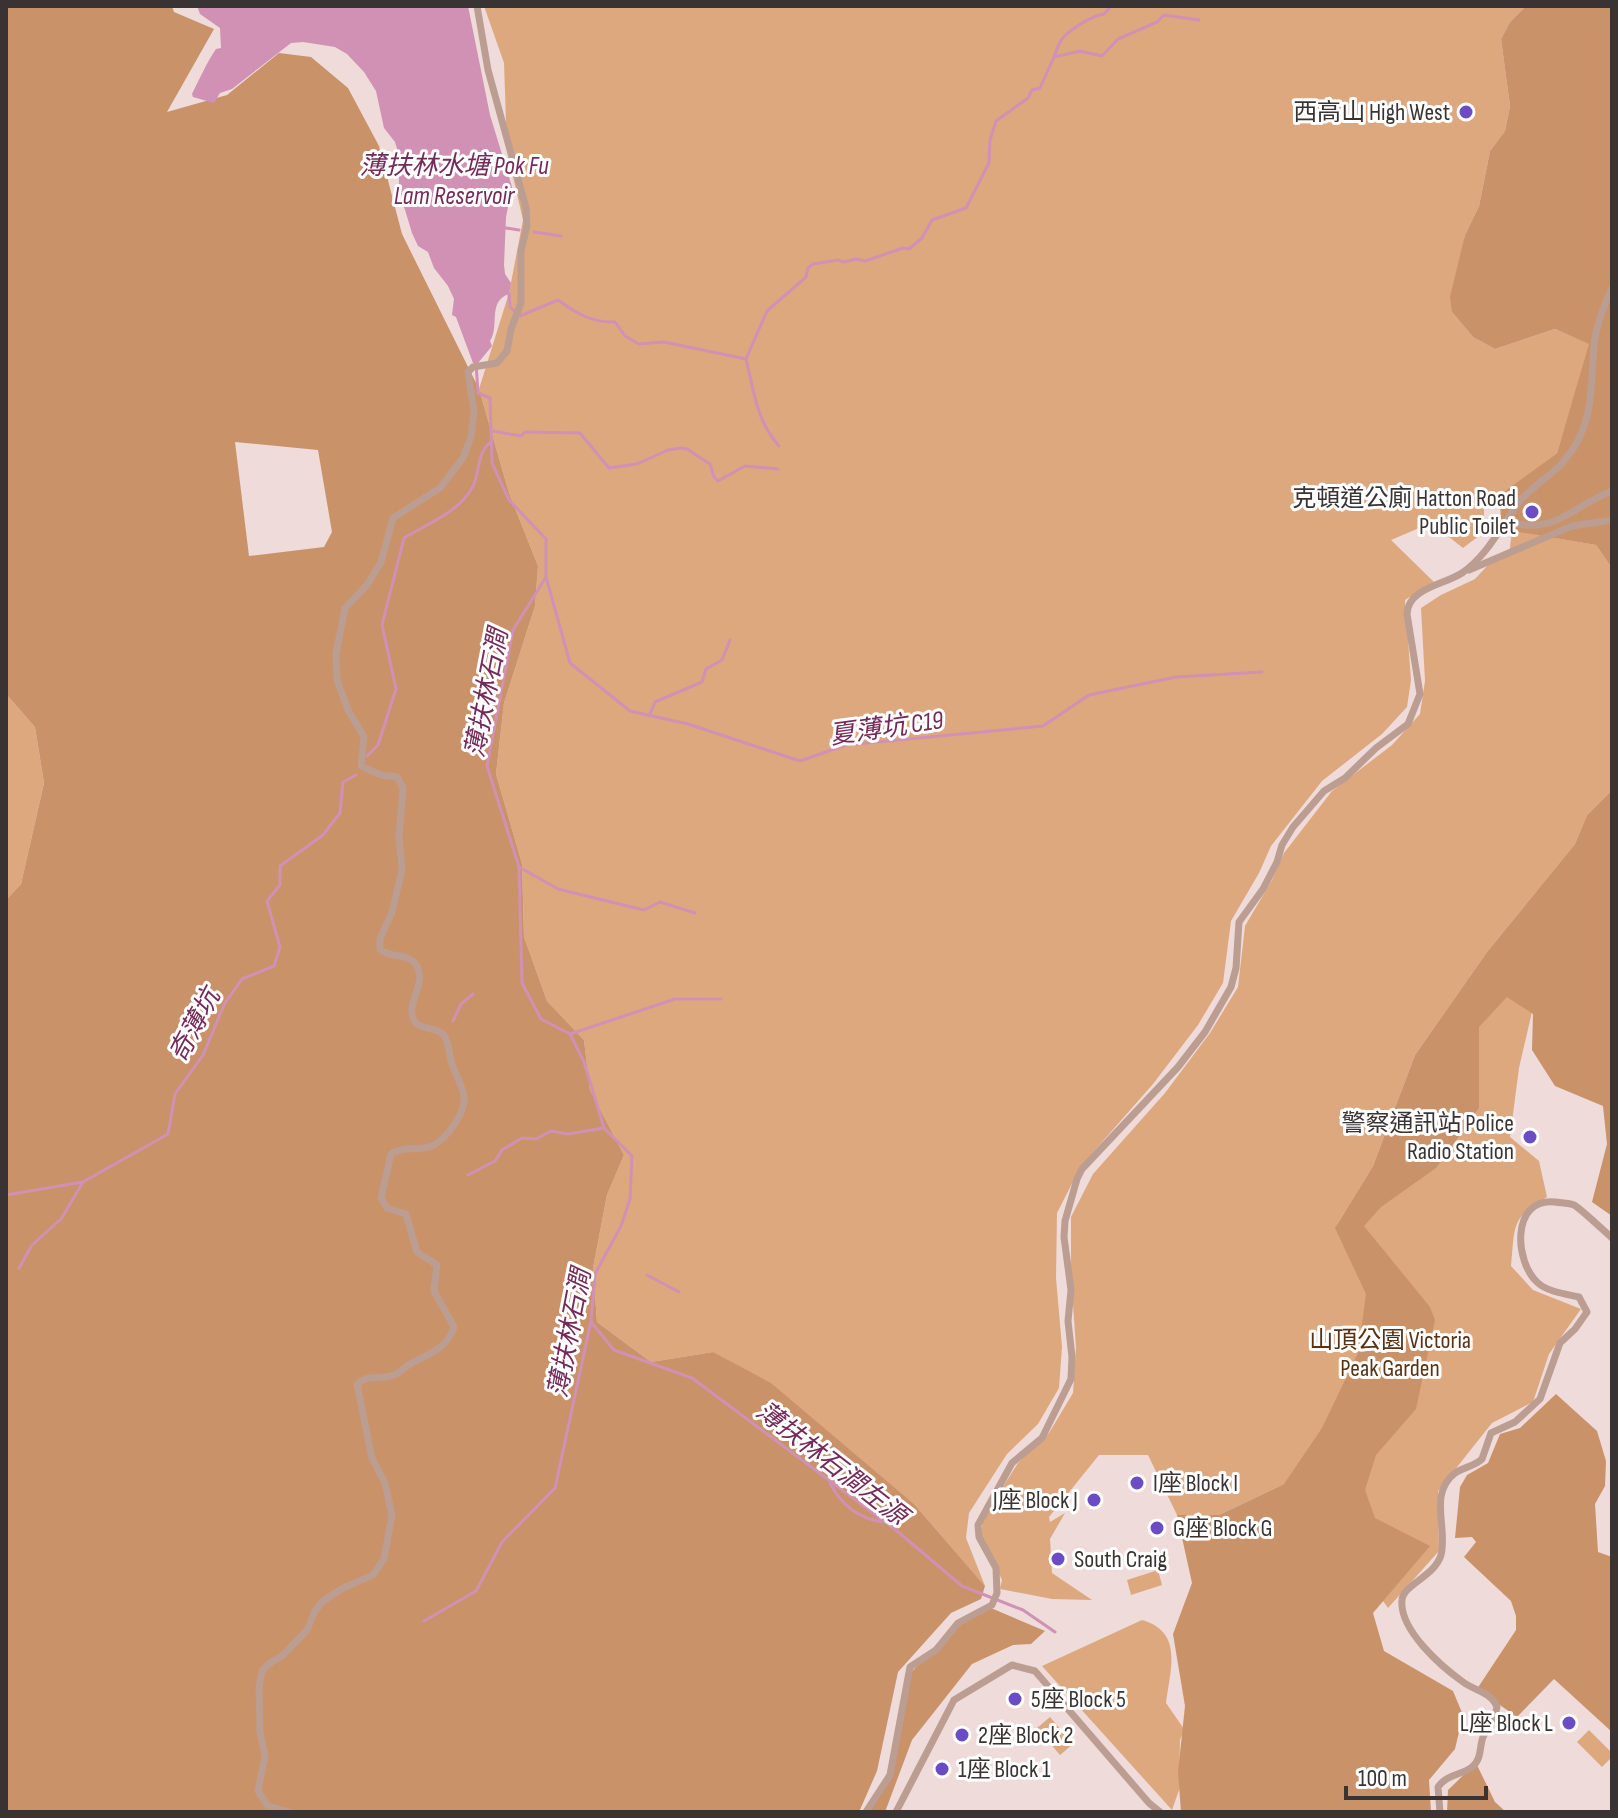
<svg xmlns="http://www.w3.org/2000/svg" width="1618" height="1818" font-family="'Sofia Sans Condensed','Noto Sans TC',sans-serif">
<style>
.green{fill:#dea87f}
.forest{fill:#ca9268;fill-rule:evenodd}
.water{fill:#d091b4}
.lines{fill:none;stroke-linecap:round;stroke-linejoin:round}
.stream{stroke:#d091b4;stroke-width:3}
.street{stroke:#bc9d92;stroke-width:7}
.poi-dot{fill:#6c4cc5;stroke:#fff;stroke-width:3}
.labels{text-anchor:middle;stroke-width:6;stroke-linejoin:round;paint-order:stroke}
.poi-label{font-size:24px;fill:#3a3333;stroke:#fff;text-anchor:start}
.park-label{font-size:24px;fill:#583212;stroke:#fff}
.water-label{font-size:26px;font-style:italic;fill:#752b59;stroke:#fff}
</style>
<rect width="100%" height="100%" fill="#eedbda"/>
<g class="green">
<path d="M484,6h1042l-16,16 -9,17 9,67 -5,25 -15,20 -11,55 -14,29 -13,77 21,25 22,12 60,-20 35,15 -33,109 -73,55v24l-21,16 -32,-25 -40,17 43,42 -29,18 6,80 -4,27 -25,27 -60,47 -51,65 -12,27 -28,48 -8,62 -25,42 -45,59 -72,82 -24,47 -1,65 6,69 -3,41 -21,36 -31,30 -38,59 -3,25 19,48 -70,-81 -202,-153 -62,10 -54,-40 -4,-54 14,-73 17,-40 -34,-65 -6,-50 -37,-39 -23,-64 -2,-73 -26,-90 8,-71 31,-97 3,-40 -29,-73 -30,-104 30,-96 14,-73 -16,-69 -3,-88z"/>
<path d="M1512,530l84,15 16,23v222l-25,25 -12,29 -88,108 -72,103 -42,111 -38,62 167,-242 33,13 -16,69 -9,69 29,24 8,36c-37,20 -32,31 -36,69l22,24 48,19 -32,45 -16,48 -41,21 -54,68 1,60 -51,57 -61,-86 -43,-38 -65,31h-42l-29,-60h-49l-50,62 1,5 15,-9 -15,26 2,34 40,27 -40,-1 -52,-10 2,-9 -21,-45 2,-17 35,-55 31,-30 24,-40 3,-46 -5,-70v-60l22,-43 72,-81 45,-60 28,-46 7,-61 27,-46 12,-27 48,-62 60,-46 28,-31 5,-33 -4,-73 20,-13 34,-16 13,-14 21,-9z"/>
<path d="M6,694l29,33 9,56 -23,101 -15,16z"/>
<path d="M1158,1570l4,15 -31,10 -4,-15z"/>
<path d="M1142,1620c42,12 28,50 24,83l18,26 -4,11 -1,50 -7,20 -130,-144z"/>
<path d="M1050,1717l23,27 -13,11 -23,-27z"/>
<path d="M1589,1730l23,23v4l-10,10 -25,-25z"/>
</g>
<g class="forest">
<path d="M6,6h166l2,6 40,17 -47,83 60,-17 52,-42 32,4 37,31 31,58 23,88 77,155 30,104 29,73 -3,40 -31,97 -8,71 26,90 2,73 23,64 37,39 6,50 34,65 -17,40 -14,73 4,54 54,40 62,-10 58,31 144,122 70,81 -4,13 -30,14 -53,59 -21,99 -18,41h-853v-912l15,-16 23,-101 -9,-56 -29,-33zM235,442l83,8 14,82 -8,15 -75,9z"/>
<path d="M1526,6h86v562l-16,-23 -95,-16 -1,-34 57,-42 32,-109 -34,-15 -60,20 -22,-12 -21,-25 -2,-15 15,-62 14,-29 11,-55 15,-20 5,-25 -9,-67 9,-17z"/>
<path d="M1612,790v426l-20,-14 15,-58 -4,-38 -48,-20 -23,-36 1,-36 -26,-17 -28,30v81l-43,60 -55,39 -17,19 66,81 5,13 -19,89 -40,46 -11,35 10,28 55,28 -57,67 11,38 69,40 10,24 -8,34 -26,31 2,32h-250l-3,-40 7,-66 -12,-72 19,-51 -15,-68h42l65,-31 38,-56 36,-75 8,-59 -31,-66 38,-62 42,-111 72,-103 88,-108 12,-29z"/>
<path d="M1556,1394l41,37 9,30 -1,25 -10,18 3,48 14,5v175l-58,-53 -37,38 -40,-28 39,-59v-14l-5,-15 -47,-44 12,-15 -4,-5 -17,1 5,-51 7,-12 21,-12 12,-29 20,-6z"/>
<path d="M991,1608l54,23 -14,13 -18,1 -41,19 -60,76 -27,72h-15l17,-38 20,-97 50,-55z"/>
<path d="M1476,1763l19,39 11,10h-59l1,-22z"/>
</g>
<path class="water" d="M197,6h271l22,109 22,72 -6,30 -2,48 1,9 6,9 -2,11c-22,7 -9,32 -19,47l2,5 -14,17h-5l-17,-46 -4,-2 2,-16 -6,-13 -14,-18 -6,-16 -10,-6 -6,-13 -13,-43v-35l-4,-13 -11,-14 -8,-37 -12,-19 -17,-18 -12,-7 -32,-5 -12,1 -59,46 -12,4 -6,10 -21,-6 -1,-3c8,-16 14,-30 24,-45l5,-1 -1,-20 -20,-14z"/>
<g class="lines">
<g class="stream">
<path d="M1054,57c2,-4 3,-9 5,-13 5,-12 32,-28 45,-30l7,-8"/>
<path d="M506,228l13,2"/>
<path d="M534,232l27,4"/>
<path d="M509,294l1,13 10,9 38,-16c18,13 34,23 57,22l10,14 14,8 25,-2 82,17 21,-48 39,-34 2,-9 5,-4 25,-4 6,2 12,-3 9,2 38,-13 6,1 13,-11 10,-18 34,-12 23,-45 1,-23 6,-19 32,-23 4,-8 8,-2 14,-31 26,-6 22,5 16,-17 39,-17 7,-7 35,5"/>
<path d="M746,359c8,32 10,61 33,87"/>
<path d="M493,431l28,5 4,-4 55,1 29,35 28,-4 31,-14 13,-2 6,1 23,15 4,13 4,4 27,-15 33,3"/>
<path d="M546,577l24,86 60,48 58,13 112,37 46,-16 197,-19 46,-31 87,-18 86,-5"/>
<path d="M649,716l6,-14 47,-20 4,-13 16,-9 8,-20"/>
<path d="M367,756l11,-11 18,-56 -14,-64 22,-87c23,-14 55,-26 68,-50 9,-15 4,-36 19,-46"/>
<path d="M519,867l39,22 86,21 16,-8 35,11"/>
<path d="M453,1021l8,-17 12,-10"/>
<path d="M570,1034l105,-35h46"/>
<path d="M468,1175l27,-14 7,-11 20,-12 14,1 15,-8 17,3 36,-6"/>
<path d="M6,1195l77,-13 85,-48 7,-40 28,-39 22,-52 17,-24 32,-13 6,-19 -13,-46 13,-16v-19l43,-31 17,-22 3,-31 13,-7"/>
<path d="M19,1268l13,-23 29,-26 22,-37"/>
<path d="M647,1275l32,17"/>
<path d="M591,1322l23,28 78,28 205,153 65,55 61,24 32,22"/>
<path d="M830,1483c11,22 28,35 52,39"/>
<path d="M424,1621l52,-30 26,-49 53,-54 36,-167 4,-47 26,-48 9,-27 2,-43 -28,-28 -20,-66 -14,-28 -29,-15 -19,-36 -3,-116 -32,-101 26,-136 33,-53v-38l-37,-39 -17,-37 -2,-65 -12,-5 -2,-30"/>
</g>
<g class="street">
<path d="M1507,522c51,13 63,-15 105,-31"/>
<path d="M1469,570l103,-44 40,-6"/>
<path d="M289,1812l-21,-6 -10,-15 7,-35 -5,-24 -1,-45 3,-16 8,-8 12,-7 25,-26 8,-19 7,-9 19,-13 32,-14 11,-16 8,-44 -7,-32 -13,-25 -15,-74c10,-10 24,-4 37,-9 6,-2 10,-8 16,-11 18,-10 37,-15 44,-37l-20,-36 3,-26 -20,-13 -11,-38 -19,-6 -6,-10 10,-44c12,-9 28,-2 41,-8 15,-7 34,-34 32,-50 -2,-12 -10,-24 -13,-35 -2,-8 -2,-17 -6,-24 -7,-12 -25,-5 -31,-17 -9,-17 13,-35 3,-54 -9,-15 -26,-6 -37,-17v-10l12,-27 10,-42 -3,-33 4,-49 -6,-11 -16,-2 -20,-9 3,-29 -16,-27 -11,-30 -1,-26 9,-46 22,-23 14,-23 12,-44 47,-30 23,-30 8,-21 3,-25 -6,-40 5,-5 24,-4 10,-12 4,-22 10,-26v-52l6,-25 -1,-18 -38,-138 -11,-64"/>
<path d="M866,1812l24,-37 20,-108 26,-17 22,-27 34,-18 5,-12 -1,-25 -17,-31 -1,-12 34,-62 30,-25 29,-59 1,-22 -4,-36 3,-31 -7,-53 1,-16 12,-42 5,-10 96,-102 27,-35 26,-45 5,-19 3,-46 24,-33 14,-27 5,-17 11,-18 31,-36 21,-13 31,-30 32,-24 12,-30 -13,-80c1,-26 37,-29 55,-41 26,-18 39,-47 57,-71 13,-16 32,-26 45,-41 31,-36 26,-72 30,-115 2,-19 10,-41 18,-58"/>
<path d="M896,1812l58,-112 58,-35 23,6 114,132 11,9"/>
<path d="M1440,1812l-2,-25c9,-13 22,-11 34,-20 10,-8 7,-19 11,-30 5,-11 12,-18 14,-30 -6,-15 -22,-16 -34,-25 -21,-15 -64,-52 -61,-82 1,-15 33,-24 39,-45 7,-27 -13,-61 14,-82 9,-6 20,-7 27,-14l9,-26 24,-11 25,-23 20,-56 15,-14 12,-17 -8,-15c-13,-3 -31,-5 -41,-14 -24,-21 -27,-86 17,-81 5,1 14,1 19,3 6,3 30,26 38,33"/>
</g>
</g>
<g class="poi-dot">
<circle cx="1466" cy="112" r="8"/>
<circle cx="1532" cy="512" r="8"/>
<circle cx="1530" cy="1137" r="8"/>
<circle cx="1137" cy="1483" r="8"/>
<circle cx="1094" cy="1500" r="8"/>
<circle cx="1157" cy="1528" r="8"/>
<circle cx="1058" cy="1559" r="8"/>
<circle cx="1015" cy="1699" r="8"/>
<circle cx="1569" cy="1723" r="8"/>
<circle cx="962" cy="1735" r="8"/>
<circle cx="942" cy="1769" r="8"/>
</g>
<g class="labels">
<g class="poi-label">
<text x="1450" y="120" text-anchor="end">西高山 High West</text>
<text x="1516" y="506" text-anchor="end">克頓道公廁 Hatton Road<tspan x="1516" dy="28">Public Toilet</tspan></text>
<text x="1514" y="1131" text-anchor="end">警察通訊站 Police<tspan x="1514" dy="28">Radio Station</tspan></text>
<text x="1153" y="1491">I座 Block I</text>
<text x="1078" y="1508" text-anchor="end">J座 Block J</text>
<text x="1173" y="1536">G座 Block G</text>
<text x="1074" y="1567">South Craig</text>
<text x="1031" y="1707">5座 Block 5</text>
<text x="1553" y="1731" text-anchor="end">L座 Block L</text>
<text x="978" y="1743">2座 Block 2</text>
<text x="958" y="1777">1座 Block 1</text>
</g>
<g class="park-label">
<text x="1390" y="1348">山頂公園 Victoria<tspan x="1390" dy="28">Peak Garden</tspan></text>
</g>
<g class="water-label">
<text x="454" y="174">薄扶林水塘 Pok Fu<tspan x="454" dy="30">Lam Reservoir</tspan></text>
<text transform="translate(486 693) rotate(-79)" y="9">薄扶林石澗</text>
<text transform="translate(886 727) rotate(-8)" y="9">夏薄坑 C19</text>
<text transform="translate(194 1025) rotate(-62)" y="9">奇薄坑</text>
<text transform="translate(569 1333) rotate(-79)" y="9">薄扶林石澗</text>
<text transform="translate(832 1463) rotate(38)" y="9">薄扶林石澗左源</text>
</g>
</g>
<rect width="1618" height="1818" fill="none" stroke="#3a3333" stroke-width="16"/>
<path d="M1346 1786v12h140v-12" fill="none" stroke="#3a3333" stroke-width="4"/>
<text x="1358" y="1786" font-size="24" fill="#3a3333" stroke="#ffffff" stroke-width="6" paint-order="stroke">100 m</text>
</svg>
